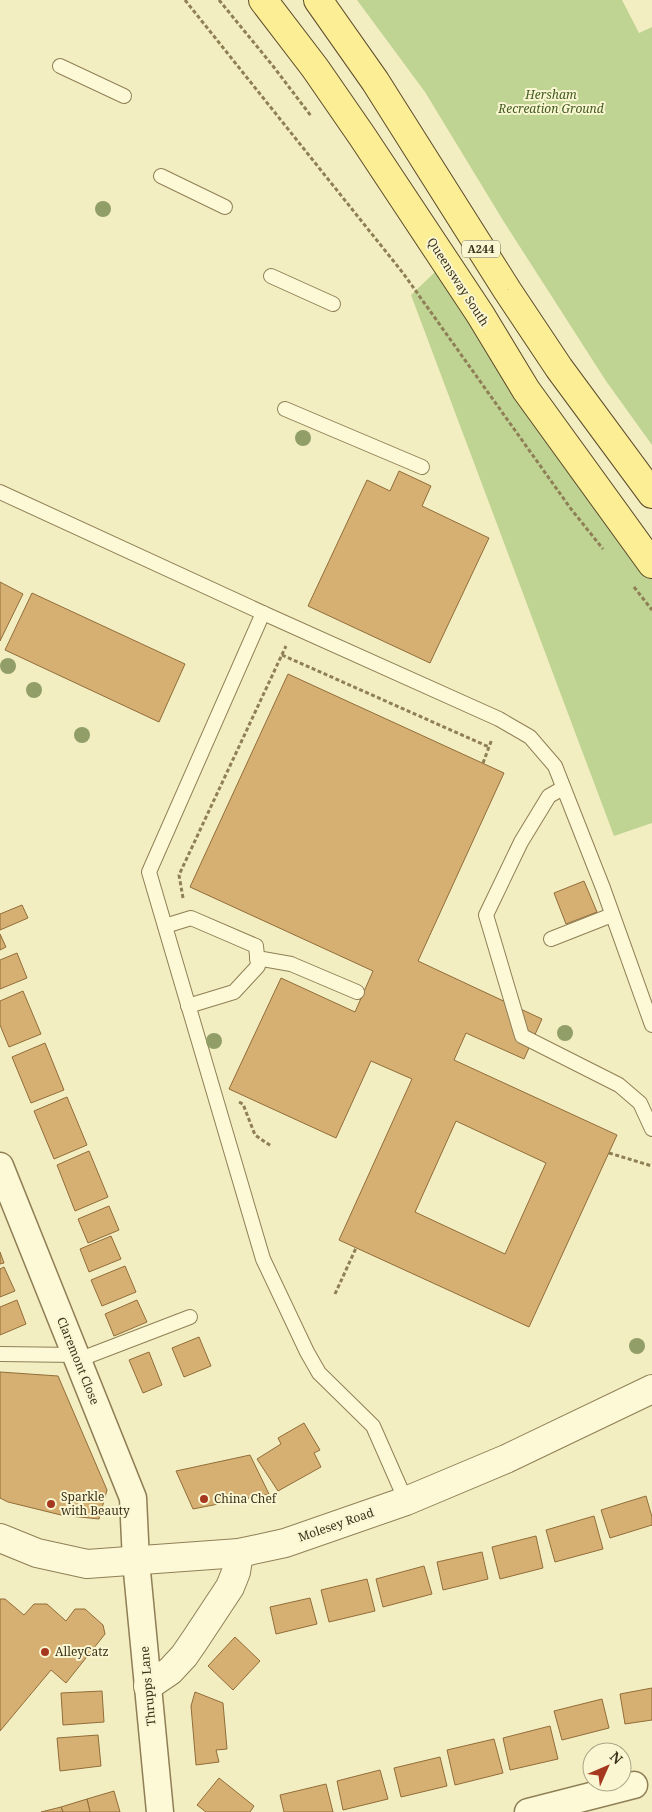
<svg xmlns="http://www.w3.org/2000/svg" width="652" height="1812" font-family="'Noto Serif',serif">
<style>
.green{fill:#bfd393}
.building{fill:#d6af72;stroke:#916d39;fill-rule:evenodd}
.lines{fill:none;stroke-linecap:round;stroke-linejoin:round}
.service-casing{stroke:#8f7f56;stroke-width:16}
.minor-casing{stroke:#8f7f56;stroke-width:29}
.tertiary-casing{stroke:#8f7f56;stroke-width:30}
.primary-casing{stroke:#5c4b2b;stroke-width:30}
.path{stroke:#8f7f56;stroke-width:3;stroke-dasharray:4 2.5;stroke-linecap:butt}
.service{stroke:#fdf8d5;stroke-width:14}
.minor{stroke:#fdf8d5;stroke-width:26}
.tertiary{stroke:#fdf8d5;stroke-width:28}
.primary{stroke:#fbee94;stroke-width:28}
.tree{fill:#919e68}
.poi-dot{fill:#a5381f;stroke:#f9f6d1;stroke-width:2}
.labels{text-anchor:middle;stroke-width:4;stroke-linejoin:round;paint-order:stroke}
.shield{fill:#f9f6d1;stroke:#756d52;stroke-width:1}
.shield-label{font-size:11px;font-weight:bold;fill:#3d321c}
.park-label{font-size:12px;font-style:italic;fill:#415c20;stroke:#f9f6d1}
.street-label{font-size:12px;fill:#3d321c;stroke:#f9f6d1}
.poi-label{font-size:12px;fill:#3d321c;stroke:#f9f6d1;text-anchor:start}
</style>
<rect width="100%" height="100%" fill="#f3eec1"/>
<g class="green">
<path d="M357,0h265l17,33 13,-6v418l-46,-64 -102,-159 -79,-130z"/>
<path d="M435,272l217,305v246l-38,13 -203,-541z"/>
</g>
<g class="building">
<path d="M399,471l32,15 -9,20 67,32 -59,125 -122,-57 59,-126 23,11z"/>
<path d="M0,582l23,12 -23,47z"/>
<path d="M32,593l153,71 -26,58 -154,-72z"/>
<path d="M288,674l216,99 -86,188 124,58 -18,40 -58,-26 -12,27 163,75 -88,192 -190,-87 73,-161 -41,-18 -35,77 -107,-49 52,-111 74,34 18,-41 -183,-84zM456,1121l90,42 -41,91 -90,-42z"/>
<path d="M584,881l13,31 -31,12 -12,-31z"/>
<path d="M22,905l6,13 -28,12v-16z"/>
<path d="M0,934l6,13 -6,3z"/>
<path d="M17,953l10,25 -27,11v-29z"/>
<path d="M23,991l18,43 -32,13 -9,-22v-24z"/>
<path d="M45,1043l19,47 -33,13 -19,-46z"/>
<path d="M67,1097l20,48 -33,14 -20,-48z"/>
<path d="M89,1151l19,46 -33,14 -18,-46z"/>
<path d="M109,1206l10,24 -31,13 -10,-24z"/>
<path d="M111,1236l10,23 -32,13 -9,-23z"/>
<path d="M0,1252l4,11 -4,1z"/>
<path d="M125,1266l11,26 -34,14 -11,-26z"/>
<path d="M4,1267l11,24 -15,6v-28z"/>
<path d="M17,1300l9,24 -26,11v-28z"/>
<path d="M137,1300l10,22 -33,14 -9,-22z"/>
<path d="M199,1337l12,29 -27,11 -12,-29z"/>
<path d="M149,1352l13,33 -19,8 -14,-33z"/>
<path d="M0,1372l58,4 49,114 -8,29 -38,-4 -53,-13 -8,-4z"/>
<path d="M304,1423l16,27 -6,3 7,14 -43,24 -21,-32 24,-15 -3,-6z"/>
<path d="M250,1455l19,39 -76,15 -17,-38z"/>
<path d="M646,1496l6,21v8l-42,13 -9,-28z"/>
<path d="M594,1516l9,33 -48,13 -9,-32z"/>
<path d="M536,1536l7,32 -43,11 -8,-32z"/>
<path d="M482,1552l6,27 -45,11 -6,-28z"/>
<path d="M424,1566l8,28 -49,13 -7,-28z"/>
<path d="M367,1579l8,32 -46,11 -8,-32z"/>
<path d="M310,1598l7,26 -41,10 -6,-27z"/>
<path d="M0,1599h5l19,16 10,-11h13l19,17 9,-12h10l18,16 2,9 -39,49 -15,-13 -51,61z"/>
<path d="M235,1637l25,24 -27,29 -25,-24z"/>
<path d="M652,1688v32l-27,4 -5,-30z"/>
<path d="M102,1691l2,31 -41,3 -2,-32z"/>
<path d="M195,1692l28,11 4,46 -11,1 3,12 -23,3 -5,-59z"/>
<path d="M602,1699l7,29 -47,12 -8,-29z"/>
<path d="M550,1726l8,33 -48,11 -7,-32z"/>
<path d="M98,1735l3,31 -41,5 -3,-33z"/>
<path d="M494,1739l9,34 -48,12 -8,-35z"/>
<path d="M440,1757l7,29 -46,11 -7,-29z"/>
<path d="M380,1770l8,29 -45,11 -6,-29z"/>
<path d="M219,1778l35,28 -4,6h-44l-9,-7z"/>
<path d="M326,1784l7,28h-49l-4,-17z"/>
<path d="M114,1791l6,21h-30l-3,-13z"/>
<path d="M87,1799l3,13h-27l-2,-5z"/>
<path d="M61,1807l2,5h-22z"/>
</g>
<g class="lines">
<g class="service-casing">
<g id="service">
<path d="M60,66l64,30"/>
<path d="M161,176l64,31"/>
<path d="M271,276l62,28"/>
<path d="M285,409l137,58"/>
<path d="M0,492l263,121 236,106 31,18 25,29 48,122 49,137"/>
<path d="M263,613l-114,259 114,387 44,93 12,21 54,53 33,75"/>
<path d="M563,788l-14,8 -28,46 -35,73 36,121 97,49 21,18 12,26"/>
<path d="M165,926l26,-8 65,28 2,20 -24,26 -46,14"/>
<path d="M551,939l61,-24"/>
<path d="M257,958l34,6 66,28"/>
<path d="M0,1354l76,1"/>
<path d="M78,1360l112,-43"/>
</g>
</g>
<g class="minor-casing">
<g id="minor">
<path d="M0,1166l133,332 3,63 24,251"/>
<path d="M528,1812l106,-27"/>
</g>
</g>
<g class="tertiary-casing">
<g id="tertiary">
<path d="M0,1538l37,15 50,11 152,-11 46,-10 121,-42 100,-42 146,-70"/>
<path d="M148,1686l22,-15 14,-15 11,-16 35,-53 6,-15 3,-19"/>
</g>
</g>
<g class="primary-casing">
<g id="primary">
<path d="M263,0l52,68 47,68 118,178 46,76 126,174"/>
<path d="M318,0l57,81 132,209 52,78 93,126"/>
</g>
</g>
<g class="path">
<path d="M185,0l218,273 168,236 32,40"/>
<path d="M219,0l54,66 38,50"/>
<path d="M634,587l18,23"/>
<path d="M282,655l207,92"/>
<path d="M483,763l9,-24"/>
<path d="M183,898l-4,-23 107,-229"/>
<path d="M239,1102l4,2 12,31 16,11"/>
<path d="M609,1153l43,13"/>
<path d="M335,1294l21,-46"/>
</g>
<use href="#service" class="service"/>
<use href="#minor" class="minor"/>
<use href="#tertiary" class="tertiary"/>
<use href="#primary" class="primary"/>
</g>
<g class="tree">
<circle cx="103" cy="209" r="8"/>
<circle cx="303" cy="438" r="8"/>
<circle cx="8" cy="666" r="8"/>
<circle cx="34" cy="690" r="8"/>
<circle cx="82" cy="735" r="8"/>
<circle cx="565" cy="1033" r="8"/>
<circle cx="214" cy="1041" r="8"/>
<circle cx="637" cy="1346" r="8"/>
</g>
<g class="poi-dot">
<circle cx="204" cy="1499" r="5"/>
<circle cx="51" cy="1504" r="5"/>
<circle cx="45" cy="1652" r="5"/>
</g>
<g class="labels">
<rect class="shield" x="462" y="240.5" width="38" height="17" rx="4"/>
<g class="shield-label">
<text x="481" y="253">A244</text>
</g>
<g class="park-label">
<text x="551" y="99">Hersham<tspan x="551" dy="14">Recreation Ground</tspan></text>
</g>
<g class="street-label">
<text transform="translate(458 282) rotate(57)" y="4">Queensway South</text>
<text transform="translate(78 1361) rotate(68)" y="4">Claremont Close</text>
<text transform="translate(336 1525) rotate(-19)" y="4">Molesey Road</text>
<text transform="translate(148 1686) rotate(-95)" y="4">Thrupps Lane</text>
</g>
<g class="poi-label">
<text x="61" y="1501">Sparkle<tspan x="61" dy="14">with Beauty</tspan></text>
<text x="214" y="1503">China Chef</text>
<text x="55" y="1656">AlleyCatz</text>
</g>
</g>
<g transform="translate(607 1767) rotate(45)"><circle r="24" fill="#f9f6d1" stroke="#aea889"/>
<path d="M0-4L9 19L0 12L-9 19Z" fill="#a5381f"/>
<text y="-8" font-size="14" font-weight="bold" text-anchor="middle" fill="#3d321c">N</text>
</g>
</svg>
